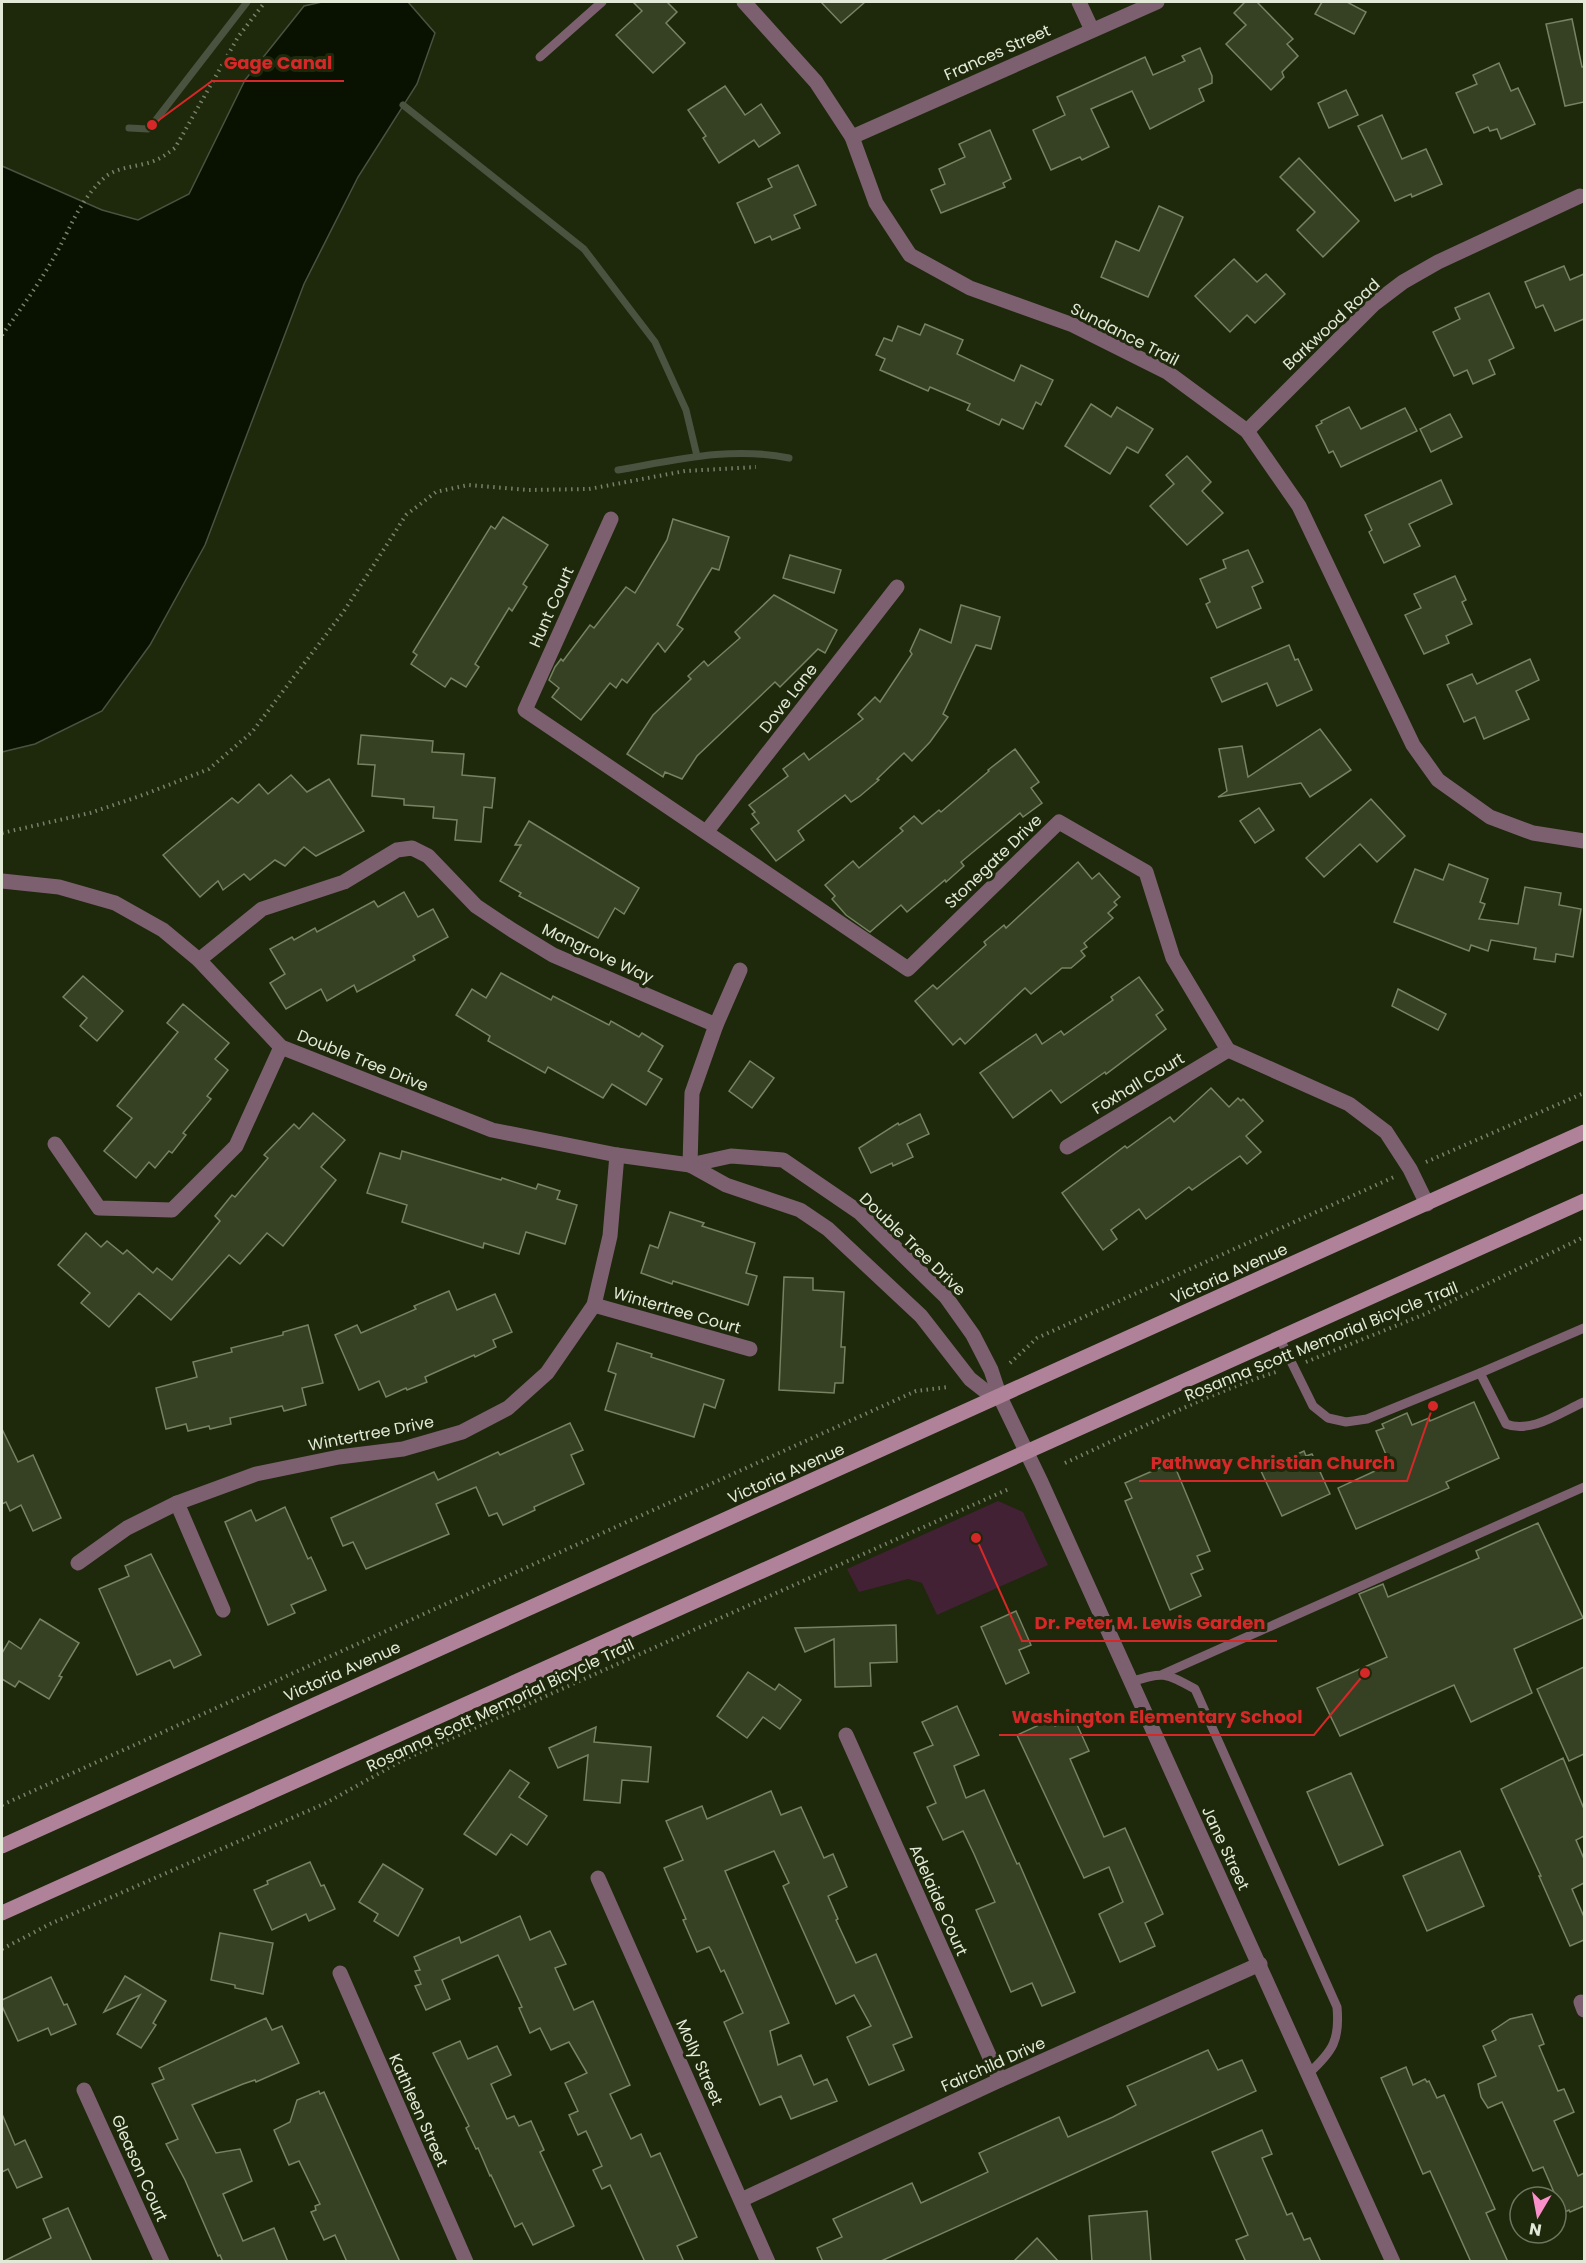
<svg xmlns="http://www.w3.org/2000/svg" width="1586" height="2263" font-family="Poppins,sans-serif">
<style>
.green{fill:#432135}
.water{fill:#091200;stroke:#4a5240;stroke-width:1.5}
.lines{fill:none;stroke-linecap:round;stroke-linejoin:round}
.stream{stroke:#4a5240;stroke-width:7}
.building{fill:#364124;stroke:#768262;stroke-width:1.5}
.path{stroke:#788169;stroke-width:4;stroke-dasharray:1.5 4.5;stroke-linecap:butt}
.service{stroke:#7c606f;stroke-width:9}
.minor{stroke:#7c606f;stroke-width:15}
.secondary{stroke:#af829a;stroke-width:15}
.labels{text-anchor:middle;stroke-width:6;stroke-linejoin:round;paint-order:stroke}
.street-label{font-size:16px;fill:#e2e9d7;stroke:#1e280b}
.leader{fill:none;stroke:#d62828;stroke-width:2}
.callout-dot{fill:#d62828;stroke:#1e280b;stroke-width:2}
.callout-label{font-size:18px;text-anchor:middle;font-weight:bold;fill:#d62828;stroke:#1e280b;stroke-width:6;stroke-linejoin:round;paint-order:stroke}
</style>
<rect width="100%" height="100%" fill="#1e280b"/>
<path class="green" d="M998,1501l25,11 25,53 -111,50 -15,-32 -14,-4 -49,13 -12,-23z"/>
<path class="water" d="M322,2h86l27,31 -18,51 -59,93 -54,107 -99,261 -55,100 -48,66 -67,33 -33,8v-586l100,44 36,10 51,-26 56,-114 59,-74z"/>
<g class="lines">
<g class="stream">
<path d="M403,105l181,144 71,93 31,68 11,46"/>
<path d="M129,128l19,1 4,-4 95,-123"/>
<path d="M618,470c58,-10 113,-24 171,-12"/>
</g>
</g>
<g class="building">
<path d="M633,2h34l10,10 -11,11 19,20 -32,30 -37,-38 26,-24z"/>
<path d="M821,2h44l-24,21z"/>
<path d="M1245,2h12l36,37 -6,5 11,12 -16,16 2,5 -13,13 -45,-46 20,-19 -12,-12z"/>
<path d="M1322,2h25l19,10 -12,22 -39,-20z"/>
<path d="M1572,19l10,48h2v35l-19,4 -19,-82z"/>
<path d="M1200,48l12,28v7l-13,6 5,12 -54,28 -18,-38 -41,18 18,38 -27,13 -2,-3 -29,13 -18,-40 32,-15 -8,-18 88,-40 8,18 32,-14 -3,-5z"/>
<path d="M1499,63l12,28 7,-3 17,36 -34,15 -4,-10 -7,2 -2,-4 -14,6 -18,-40 21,-9 -4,-9z"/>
<path d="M725,86l20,29 16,-11 19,29 -21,14 -5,-7 -35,23 -16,-25 3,-2 -18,-26z"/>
<path d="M1346,90l12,25 -29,13 -11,-25z"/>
<path d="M1382,115l20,44 24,-10 16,35 -30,13 -1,-3 -16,7 -37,-75z"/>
<path d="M990,130l21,49 -8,4 2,4 -64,26 -10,-23 14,-6 -6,-15 26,-12 -6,-13z"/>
<path d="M1299,158l60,63 -36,36 -26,-27 18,-18 -35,-35z"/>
<path d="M798,165l18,40 -22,10 6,13 -28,12 -2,-4 -15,7 -18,-40 35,-16 -4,-8z"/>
<path d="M1159,206l24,11 -35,80 -47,-20 15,-36 23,10z"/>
<path d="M1234,259l23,23 9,-8 19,20 -30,29 -8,-8 -17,17 -35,-36z"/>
<path d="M1564,266l6,14 14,-6v45l-29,12 -12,-26 -7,3 -11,-26z"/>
<path d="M1489,293l25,55 -25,12 6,14 -22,10 -6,-14 -13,6 -21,-44 27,-13 -5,-11z"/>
<path d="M925,324l38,16 -6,14 57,27 7,-16 32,15 -12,25 -5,-3 -13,27 -21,-10 -3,6 -32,-15 3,-6 -40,-17 -2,4 -48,-21 5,-11 -9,-4 8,-17 8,3 6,-15 22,9z"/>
<path d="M1091,404l20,13 6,-10 36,22 -15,24 -11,-6 -17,27 -45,-28z"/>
<path d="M1349,407l12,22 44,-21 12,23 -76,36 -8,-16 -4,2 -13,-27 6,-3 -1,-2z"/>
<path d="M1450,414l12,23 -31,15 -11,-23z"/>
<path d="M1187,456l24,26 -9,9 21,22 -36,32 -37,-39 24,-22 -8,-9z"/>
<path d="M1441,480l11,24 -43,20 11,22 -36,17 -15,-31 3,-2 -7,-15z"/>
<path d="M503,517l45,28 -25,39 4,3 -15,24 -3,-3 -34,56 4,3 -13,20 -15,-9 -6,9 -34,-23 6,-9 -4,-3 78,-126 4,3z"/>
<path d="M673,519l56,18 -10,33 -7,-2 -35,57 6,4 -18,23 -7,-9 -31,40 -5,-4 -6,9 -6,-5 -29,37 -29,-23 7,-9 -10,-8 6,-13 6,-8 2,2 27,-36 4,3 32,-41 9,6 32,-53z"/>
<path d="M1248,550l15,32 -11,5 9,21 -44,20 -11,-24 4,-2 -10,-23 26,-11 -3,-8z"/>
<path d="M790,555l51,15 -7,23 -51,-15z"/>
<path d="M1455,576l11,24 -4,2 10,22 -26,12 3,7 -25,11 -19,-39 16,-7 -7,-14z"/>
<path d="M774,595l63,35 -12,23 -7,-4 -38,38 -5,-5 -78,74 -15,23 -17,-7 -2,5 -36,-23 26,-39 38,-36 -3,-3 16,-15 4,5 32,-28 -5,-6z"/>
<path d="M961,605l39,12 -9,32 -15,-4 -33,69 5,3 -18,25 -18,19 -8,-8 -27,26 2,1 -19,16 -9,6 -6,-7 -47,36 6,9 -28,21 -25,-32 8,-6 -7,-9 3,-2 -6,-7 39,-29 -5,-7 21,-16 5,7 54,-41 -5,-5 17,-17 5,5 32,-48 -2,-3 10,-22 31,14z"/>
<path d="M1289,645l6,15 3,-1 14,31 -35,16 -10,-23 -45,19 -11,-24z"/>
<path d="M1530,659l9,21 -23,11 13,28 -45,20 -9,-22 -11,5 -17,-37 25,-11 5,10z"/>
<path d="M1320,729l31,41 -41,27 -9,-14 -83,14 9,-6 -8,-42 23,-3 6,31z"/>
<path d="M361,735l72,6 -1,11 32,2 -2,21 33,3 -3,30 -8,-1 -3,35 -26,-2 2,-20 -24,-2 1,-11 -30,-2v-6l-32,-3 3,-31 -17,-1z"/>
<path d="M1015,749l24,33 -8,6 11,15 -19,14 -3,-4 -59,49 3,4 -18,16 -1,-2 -38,32 -6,-7 -31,27 -24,-17 -14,-16 3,-3 -10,-11 28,-24 6,7 44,-37 -3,-3 14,-12 8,8 17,-14 2,2 48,-41 -1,-1z"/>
<path d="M291,775l16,17 22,-13 35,52 -48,25 -12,-9 -19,19 -10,-6 -25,20 -6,-6 -21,16 -5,-9 -18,16 -37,-42 69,-57 6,5 21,-19 9,10z"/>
<path d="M1371,799l34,37 -28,26 -17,-18 -36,33 -18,-19z"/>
<path d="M1259,808l15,22 -19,13 -15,-22z"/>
<path d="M529,821l110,67 -15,26 -9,-6 -17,30 -79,-42 2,-3 -21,-12 21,-36h-6z"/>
<path d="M1078,862l14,17 7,-6 21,24 -6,5 3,3 -9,8 5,5 -29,25 3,4 -6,4 4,5 -14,12h-9l-31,26 -6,-6 -60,56 -5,-6 -7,7 -38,-44 18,-16 4,4 49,-44 -2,-3 20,-17 2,3z"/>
<path d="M1449,864l39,15 -8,23 5,2 -6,15 39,5 7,-37 36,6 -2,12 22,4 -8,48 -17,-3 -1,8 -21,-3 2,-11 -45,-8 -3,11 -17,-6 -2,6 -75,-29 21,-53 28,11z"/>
<path d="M404,892l14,25 15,-8 15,28 -35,19 2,4 -58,32 -3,-7 -27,16 -6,-12 -35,20 -16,-26 15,-9 -15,-25 22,-12 2,3 21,-12 2,4 57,-31 4,6z"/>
<path d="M501,973l50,27 2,-4 56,29 2,-4 28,16 3,-4 21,13 -15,25 14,8 -16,26 -34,-21 -9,14 -55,-31 -3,6 -57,-32 2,-5 -34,-21 16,-26 14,9z"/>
<path d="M83,976l40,35 -26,30 -17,-15 7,-8 -24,-21z"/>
<path d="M1139,977l24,33 -7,5 10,14 -60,45 -1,-2 -44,31 -10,-13 -38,28 -33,-45 56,-39 6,10 19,-13 3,4 49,-35 -2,-3z"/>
<path d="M1398,989l48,25 -8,16 -46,-24z"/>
<path d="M183,1004l46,39 -14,16 13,11 -21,26 4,3 -28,34 3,2 -14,18 -3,-2 -14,17 -6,-6 -13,16 -32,-27 28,-33 -15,-12 61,-74 -11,-9z"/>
<path d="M750,1061l24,17 -22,30 -23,-17z"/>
<path d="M1211,1088l18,19 9,-9 3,3 2,-2 20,22 -17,15 15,16 -14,12 -7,-8 -48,34 -3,-3 -43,32 -7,-10 -28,21 6,9 -14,11 -41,-57 63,-47 2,2 43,-31 4,5z"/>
<path d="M313,1113l32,27 -24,27 15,13 -53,66 -16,-13 -27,31 -11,-9 -58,65 -32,-27 -30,34 -28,-24 9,-10 -32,-28 28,-32 15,14 6,-6 16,13 4,-4 26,23 4,-5 15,12 48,-59 -5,-5 17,-21 3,2 33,-39 -4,-3 30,-31 5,5z"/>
<path d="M920,1114l9,20 -22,10 6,13 -20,9 -1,-3 -21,10 -12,-25 39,-25 1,2z"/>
<path d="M402,1151l99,29 1,-2 34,11 2,-5 22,7 -3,8 20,6 -12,39 -39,-12 -7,22 -35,-11 -1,5 -81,-26 5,-17 -40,-12 13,-40 20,6z"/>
<path d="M670,1212l34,11 -2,3 53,17 -9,30 11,3 -9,29 -75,-24 -1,3 -31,-11 9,-28 8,3z"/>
<path d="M784,1277l29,1v12l31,2 -3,55h4l-2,36h-8l-1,10 -55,-3z"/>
<path d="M449,1291l8,19 38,-16 17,38 -19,8 3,7 -21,10 -1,-2 -49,22 2,5 -20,8 -1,-2 -20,9 -7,-16 -20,9 -24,-55 22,-10 4,8 55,-24 -2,-3z"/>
<path d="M308,1325l15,58 -21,5 4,17 -22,6 -2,-5 -52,12 1,6 -21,5 -1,-3 -21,5 -2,-7 -20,5 -10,-41 41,-11 -4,-15 39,-10 -1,-4 52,-13v-3z"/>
<path d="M617,1343l35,11 -1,3 73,23 -9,28 -11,-4 -10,33 -89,-27 11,-36 -8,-3z"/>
<path d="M1474,1402l25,56 -53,24 3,6 -93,41 -18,-41 52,-24 -14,-33 8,-3 -2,-4 25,-11 5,12 17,-7 1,3z"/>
<path d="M570,1423l13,27 -12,5 13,29 -50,23 1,3 -32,15 -6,-12 -8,3 -13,-29 -40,17 13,30 -83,35 -13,-27 -10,4 -12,-28 103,-46 4,8 60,-28 2,3z"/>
<path d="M2,1429l16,33 15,-7 28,63 -28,13 -12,-26 -11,6 -4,-9 -4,2z"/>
<path d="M1304,1451l2,5 6,-2 18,40 -48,22 -21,-45z"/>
<path d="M1173,1462l37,89 -13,5 6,13 -12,5 10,22 -31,14 -45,-109 7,-3 -7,-15z"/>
<path d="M285,1507l23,52 3,-2 15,33 -35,15 4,8 -27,12 -43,-103 26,-12 5,11z"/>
<path d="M1538,1523l45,95 -69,31 18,44 -61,29 -17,-37 -114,51 -23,-48 70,-31 -28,-63 24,-10 5,13 91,-39 -3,-7z"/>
<path d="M151,1554l50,101 -27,13 -4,-8 -33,15 -38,-86 30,-13 -4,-10z"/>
<path d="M1016,1611l15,34 -12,5 10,23 -23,11 -25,-57z"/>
<path d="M40,1619l39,24 -20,33 3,1 -13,22 -30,-18 -4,6 -13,-8v-26l7,-12 12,8z"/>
<path d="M896,1625l1,37 -27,1 1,23 -36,1 -1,-48 -29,13 -10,-24z"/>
<path d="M1584,1667v87l-15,7 -32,-72z"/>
<path d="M748,1672l27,18 4,-6 22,16 -21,29 -17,-12 -16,21 -30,-22z"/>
<path d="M957,1706l22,49 -25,11 12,32 18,-8 33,74 2,-1 56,129 -33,14 -10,-23 -21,9 -35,-82 19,-8 -21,-48 -11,-23 -20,9 -16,-33 9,-4 -22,-50 19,-8 -11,-23z"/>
<path d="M1074,1718l15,33 -19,8 34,78 21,-9 38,86 -18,9 10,23 -35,16 -21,-48 24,-12 -14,-35 -25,11 -67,-143 35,-16 3,7z"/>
<path d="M596,1727l-2,15 57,5 -3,35 -26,-2 -2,23 -36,-3 4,-45 -30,13 -9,-20z"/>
<path d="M1563,1758l21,51v27l-8,4 8,19v24l-12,6 12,28v23l-14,6 -31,-70h2l-40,-87z"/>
<path d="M510,1770l19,13 -10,14 28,19 -20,29 -16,-11 -15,21 -32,-21z"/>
<path d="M1351,1773l32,72 -44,20 -32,-73z"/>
<path d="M771,1791l10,24 20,-8 23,51 9,-4 14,33 -19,9 10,23 -2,1 20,43 20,-9 36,83 -19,8 11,25 -35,15 -22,-48 24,-11 -17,-31 -18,9 -53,-118 6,-3 -15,-32 -49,20 64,152 -19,8 8,34 23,-10 13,30 13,-6 10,22 -46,18 -10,-23 -21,9 -36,-83 19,-9 -19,-43 -3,2 -10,-22 -2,-3 -12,5 -14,-32 3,-1 -22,-51 19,-8 -17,-39 36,-15 5,13z"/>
<path d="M1460,1851l24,55 -57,25 -24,-55z"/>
<path d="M310,1862l11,24 3,-1 11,24 -26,12 -3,-7 -34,16 -18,-40 14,-6 -1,-3z"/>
<path d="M383,1864l40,25 -25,47 -24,-15 4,-7 -19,-12z"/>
<path d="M520,1916l10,24 20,-9 16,33 -11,4 19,42 19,-9 37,84 -20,9 21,45 10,-5 10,23 9,-4 37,84 -20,9 7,16h-39l-35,-77 -8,4 -9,-19 9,-4 -16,-35 -8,4 -9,-20 9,-4 -13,-28 22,-10 -18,-31 -18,8 -11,-22 -10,5 -11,-25 3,-1 -24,-52 -56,25 8,19 -24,11 -11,-24 6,-2 -6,-13 5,-1 -6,-13 45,-20 2,6z"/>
<path d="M220,1933l53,10 -10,51 -28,-6v-3l-24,-5z"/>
<path d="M125,1976l41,25 -13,22 3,2 -15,23 -24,-14 23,-39 -36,17z"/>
<path d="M51,1977l13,28 3,-1 9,20 -25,11 -3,-7 -30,13 -16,-35v-6z"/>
<path d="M1532,2014l12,30 -5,2 19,45 6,-2 10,23 -20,9 24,55 6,-3v33l-14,6 -1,-2 -6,3 -20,-46 -10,4 -31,-69 -14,6 -7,-11 -3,-13 18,-8 -13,-30 13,-6 -4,-9 18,-12z"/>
<path d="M266,2018l6,12 10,-4 17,37 -43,19 -1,-2 -12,4 -51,21 24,48 24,-4 12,32 -29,13 20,47 31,-13 14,34h-65l-3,-7 -2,1 -33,-76 -19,-36 12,-5 -26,-55 12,-5 -5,-11z"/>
<path d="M460,2041l8,18 29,-13 14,29 -20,9 16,35 7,-3 5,10 12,-5 13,29 -4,2 34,74 -41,19 -11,-22 -7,4 -24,-52 -1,1 -12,-28 -2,1 -10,-21 3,-2 -36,-73z"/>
<path d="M1208,2050l10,20 24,-10 14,31 -377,171h-56l-6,-14 25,-11 -9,-18 79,-36 9,20 67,-31 -9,-19 80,-36 9,20 45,-20 23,-12 -9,-19z"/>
<path d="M1406,2067l7,18 12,-6 2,3 2,-1 8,17 7,-3 51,114 -9,4 22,49h-37l-41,-91 -7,3 -42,-96z"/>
<path d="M319,2091l1,3 4,-2 76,170h-53l-12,-27 -11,5 -13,-28 5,-2 -1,-4 5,-2 -21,-43 -10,4 -15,-35 16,-8 7,-22z"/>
<path d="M2,2114l13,31 10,-5 17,37 -25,11 -9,-19 -6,3z"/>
<path d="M1262,2130l10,24 -10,4 25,57 5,-2 12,27 6,-2 11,24h-75l-10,-22 12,-5 -36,-83z"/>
<path d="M68,2208l24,54h-90l49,-24 -8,-19z"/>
<path d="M1147,2211l4,51h-59l-3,-46z"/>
<path d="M1037,2238l22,24h-46z"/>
</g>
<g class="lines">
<g class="path">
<path d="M2,335c18,-25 36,-50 51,-76 17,-29 25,-57 51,-81 12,-11 32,-11 47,-16 9,-3 16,-8 24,-14l63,-111 27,-35"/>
<path d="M2,833l88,-20 53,-18 66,-26 43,-37 92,-121 62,-96 30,-23 32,-7 60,5 61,-1 96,-18 71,-4"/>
<path d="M1426,1162l158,-69"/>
<path d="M1306,1362l119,-48 159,-77"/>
<path d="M1010,1363l27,-25 357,-161"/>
<path d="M1065,1463c70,-32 141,-69 214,-92"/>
<path d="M2,1805l914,-414 32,-4"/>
<path d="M2,1949l48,-25 276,-121 77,-43 608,-272"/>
</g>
<g class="service">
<path d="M540,57l62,-55"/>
<path d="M1584,1328l-104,45 26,51c25,10 55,-12 78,-22"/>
<path d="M1279,1337l34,69 15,12 18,4 21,-3 113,-46"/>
<path d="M1163,1674l421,-187"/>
<path d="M1130,1682c34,-10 34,-10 65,7l142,318c3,33 -4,44 -28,66"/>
</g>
<g class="minor">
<path d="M744,2l72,80 36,55 24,66 34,52 60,33 103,37 94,47 80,59 52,75 114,239 25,35 52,37 43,16 51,8"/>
<path d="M1079,2l13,28"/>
<path d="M852,137l305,-135"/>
<path d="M1247,431l127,-127 29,-22 35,-20 142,-66"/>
<path d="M611,519l-86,191 383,259 151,-147 87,50 27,86 55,92 121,54 37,28 24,37 17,35"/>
<path d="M707,831l190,-244"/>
<path d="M2,881l57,6 56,16 48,27 36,30 82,87 211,83 125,25 73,10 41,-9 52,4 76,52 87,85 27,38 18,35 9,27 41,85 352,780"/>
<path d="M199,960l63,-51 82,-27 53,-32 15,-2 16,8 48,50 36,24 41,25 163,70"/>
<path d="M55,1144l44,64 73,2 64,-64 45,-99"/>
<path d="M1067,1147l161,-97"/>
<path d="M690,1165l36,20 74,25 28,19 93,87 49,63 14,11 16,7"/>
<path d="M690,1165l2,-72 24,-68 24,-55"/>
<path d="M594,1305l156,44"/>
<path d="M177,1503l46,107"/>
<path d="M78,1563l49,-35 50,-25 79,-29 83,-17 64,-8 59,-17 46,-24 39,-35 47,-68 16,-69 7,-81"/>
<path d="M846,1735l154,345"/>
<path d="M598,1878l170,384"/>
<path d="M340,1973l126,289"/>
<path d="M1581,2002l3,8"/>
<path d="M84,2090l78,172"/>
<path d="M741,2200l259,-120 260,-116"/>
</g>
<g class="secondary">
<path d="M2,1846l1582,-714"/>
<path d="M2,1913l1582,-712"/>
</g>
</g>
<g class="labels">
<g class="street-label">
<text transform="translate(997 52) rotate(-24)" y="6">Frances Street</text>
<text transform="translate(1331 324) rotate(-43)" y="6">Barkwood Road</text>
<text transform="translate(1125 334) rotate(27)" y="6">Sundance Trail</text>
<text transform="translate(551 607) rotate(-66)" y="6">Hunt Court</text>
<text transform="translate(788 698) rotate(-52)" y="6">Dove Lane</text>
<text transform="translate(993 861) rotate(-44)" y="6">Stonegate Drive</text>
<text transform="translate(598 953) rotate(25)" y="6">Mangrove Way</text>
<text transform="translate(363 1060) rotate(22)" y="6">Double Tree Drive</text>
<text transform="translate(1138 1083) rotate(-31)" y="6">Foxhall Court</text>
<text transform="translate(913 1244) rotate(44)" y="6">Double Tree Drive</text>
<text transform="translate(1229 1273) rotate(-24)" y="6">Victoria Avenue</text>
<text transform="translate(677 1310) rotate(16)" y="6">Wintertree Court</text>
<text transform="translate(1321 1341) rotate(-22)" y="6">Rosanna Scott Memorial Bicycle Trail</text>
<text transform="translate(371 1433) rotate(-11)" y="6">Wintertree Drive</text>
<text transform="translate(786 1473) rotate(-24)" y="6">Victoria Avenue</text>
<text transform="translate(342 1671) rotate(-24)" y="6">Victoria Avenue</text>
<text transform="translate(500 1705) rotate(-25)" y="6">Rosanna Scott Memorial Bicycle Trail</text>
<text transform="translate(1226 1848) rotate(65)" y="6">Jane Street</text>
<text transform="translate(939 1900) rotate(66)" y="6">Adelaide Court</text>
<text transform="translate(700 2062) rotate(66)" y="6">Molly Street</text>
<text transform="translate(993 2064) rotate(-24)" y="6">Fairchild Drive</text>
<text transform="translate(419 2110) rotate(66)" y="6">Kathleen Street</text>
<text transform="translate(140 2168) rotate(66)" y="6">Gleason Court</text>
</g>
</g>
<path class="leader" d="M152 125L212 81H344M1433 1406L1407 1481H1139M976 1538L1022 1641H1277M1365 1673L1314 1735H999"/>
<g class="callout-dot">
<circle cx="152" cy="125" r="6"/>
<circle cx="1433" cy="1406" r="6"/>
<circle cx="976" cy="1538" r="6"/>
<circle cx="1365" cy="1673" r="6"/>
</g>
<g class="callout-label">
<text x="278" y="69">Gage Canal</text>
<text x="1273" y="1469">Pathway Christian Church</text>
<text x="1150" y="1629">Dr. Peter M. Lewis Garden</text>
<text x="1157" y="1723">Washington Elementary School</text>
</g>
<rect width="1586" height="2263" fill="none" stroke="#e2e9d7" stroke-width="6"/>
<g transform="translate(1538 2215) rotate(190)"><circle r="28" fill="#1e280b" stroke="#6c755d" stroke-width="1.5"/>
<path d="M0-4.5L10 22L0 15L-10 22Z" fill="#f990ca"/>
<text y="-9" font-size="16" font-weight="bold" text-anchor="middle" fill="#e2e9d7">N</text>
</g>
</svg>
